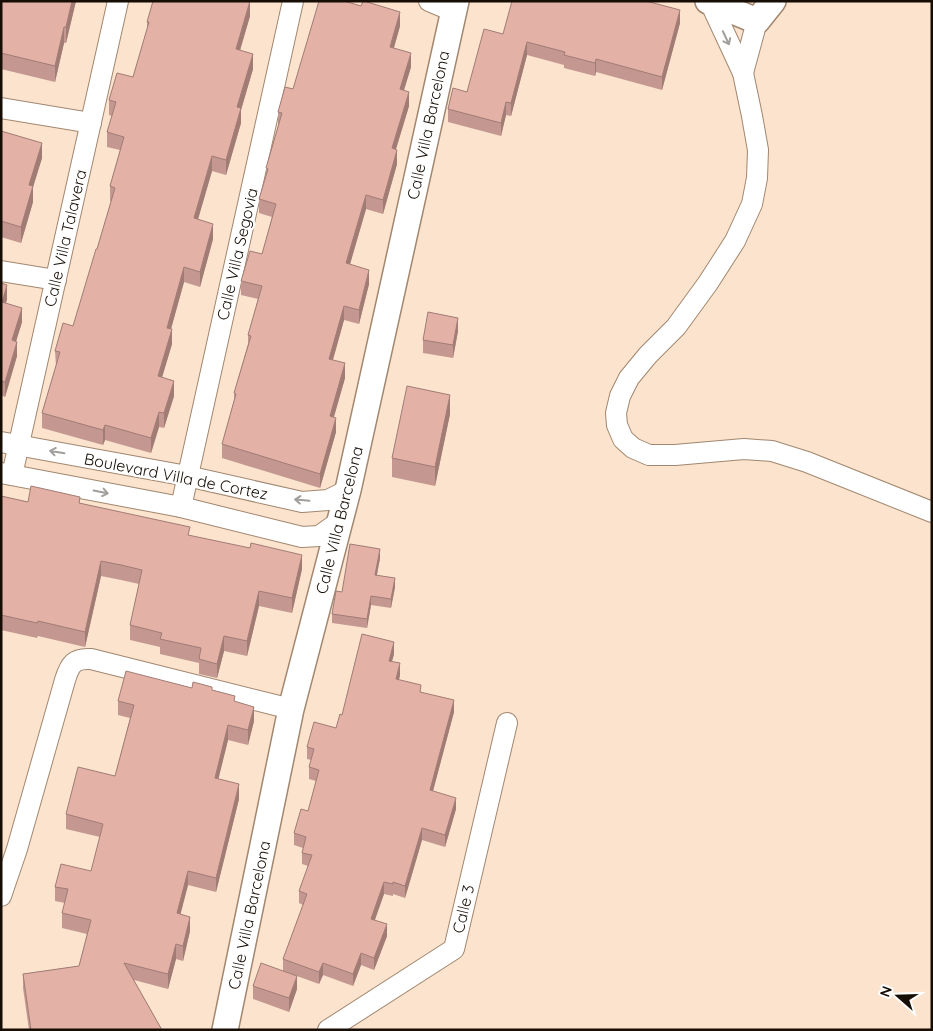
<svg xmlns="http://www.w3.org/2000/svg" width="933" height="1031" font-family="Quicksand,sans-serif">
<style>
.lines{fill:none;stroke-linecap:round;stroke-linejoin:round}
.minor-casing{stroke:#a1876f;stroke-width:22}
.tertiary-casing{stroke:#a1876f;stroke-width:28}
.minor{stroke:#fff;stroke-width:20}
.tertiary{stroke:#fff;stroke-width:25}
.wall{fill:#c49890}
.shaded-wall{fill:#a07c75}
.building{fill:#e4b1a7;stroke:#a07c75}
.oneway{stroke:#a29e9b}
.labels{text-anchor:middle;stroke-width:4.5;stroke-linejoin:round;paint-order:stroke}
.street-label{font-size:16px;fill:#160d05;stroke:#fff}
</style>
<rect width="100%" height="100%" fill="#fbe3ce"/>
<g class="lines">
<g class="minor-casing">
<g id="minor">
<path d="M429,1l24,10"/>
<path d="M710,2l33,71 9,43 6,34 -1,28 -5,26 -17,37 -27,42 -32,44 -28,28 -19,23 -9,18 -4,17 1,12 6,14 10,9 16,7h26l69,-6 28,2 35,11 125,50"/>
<path d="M743,73l14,-52"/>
<path d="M1,108l90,15"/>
<path d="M1,271l55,9"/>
<path d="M1,442l186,34 115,26 26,-2 20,-10"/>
<path d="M1,473l180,34 121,30 17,-1 20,-14"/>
<path d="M12,475l106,-474"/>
<path d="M181,507l112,-506"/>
<path d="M1,896l16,-47 48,-169c5,-16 9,-22 26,-21l200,50"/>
<path d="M328,1030l126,-81 53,-226"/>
</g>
</g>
<g class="tertiary-casing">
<g id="tertiary">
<path d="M708,1l49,20 16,-20"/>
<path d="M225,1030l66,-321 57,-219 108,-489"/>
</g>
</g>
<use href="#minor" class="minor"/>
<use href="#tertiary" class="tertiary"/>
</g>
<g class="wall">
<path d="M1,1h75l-10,42h-2l-9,39 -54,-13z"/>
<path d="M250,16l-10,34 13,19 -12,41v13l-15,52 -14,-4 -14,48 15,20 -13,48 -16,-5 -13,47 1,15 -10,33 12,19 -10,32 -5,-1 -8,26 -46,-13 -2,5 -61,-17v-15l14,-47 -1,-15 18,-25 24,-77 14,-48h-1v-15l10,-36 -13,-3v-15l5,-16 -3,-1v-15l24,-23 14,-47v-8z"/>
<path d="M680,23l-18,67 -66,-18 -1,4 -31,-8v-3l-37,-10 -16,61 -5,-1 -5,21 -53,-14v-13l19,-17 36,-58z"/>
<path d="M400,26l-6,22 17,19 -7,23 5,16 -13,43 1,15 -14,50 -17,-5 -16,55 19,20 -10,40 -15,-4 -11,40 12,18 -11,39 2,15 -16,56 -98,-30v-14l12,-44v-7l14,-49v-9l10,-36 -17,-4v-14l21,-27 10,-37 -13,-4v-14l7,-23v-8l12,-42v-14l15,-23z"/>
<path d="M1,131l41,27 -9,29v15l-12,41 -20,-6z"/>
<path d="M1,283l6,16 -1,4 16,19 -6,19 1,15 -12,41 -4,-2z"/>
<path d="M458,331l-5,27 -30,-5v-13z"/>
<path d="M450,414l-15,72 -43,-9v-19z"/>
<path d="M1,496l27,6 52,1 222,66 -10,44 -33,-7 -12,50 -23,-5 -7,27 -18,-4v-11l-39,-9v-7l-30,-7v-15l9,-41 -18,-4 -20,-4 -16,71 -47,-11 -1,2 -36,-8z"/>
<path d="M380,558l-3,17 18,12 -4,21 -20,-3 -4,23 -35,-5v-9l10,-22z"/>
<path d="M394,654l-2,7 8,14 -1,5 22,12 33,20 -21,79 23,18 -11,38 -23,-7 -17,58 -12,-4v2l-9,-2 -9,26 12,16 -13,34 -13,-5 -8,21 -30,-11 -4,9 -36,-13v-12l20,-54 -4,-2v-12l9,-25 -6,-2v-11l1,-5 -9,-3v-12l14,-22 8,-30 -7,-2v-12l2,-7 -4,-1v-12l29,-19 6,-13z"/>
<path d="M192,688l20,2 23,12 19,19 -6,24 -20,-5 -10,39 21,20 -23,93 -28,-7 -8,29 10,17 -7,30 -7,-2 -8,30 -34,-9 28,50h-133l-6,-42v-14l56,-8 8,-32 -25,-6v-15l3,-10 -10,-2v-14l36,-16 9,-34 -34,-8v-15l49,-38 15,-58 -12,-3v-14z"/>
<path d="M253,986l44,3 -8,23 -36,-13z"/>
</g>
<g class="shaded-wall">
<path d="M72,1h4l-10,42v-16z"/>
<path d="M250,1v15l-14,48v-15z"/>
<path d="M680,10v13l-18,67v-13z"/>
<path d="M400,12v14l-10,35v-14z"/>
<path d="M64,27v16l-9,39v-16z"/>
<path d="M527,42v13l-16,61v-13z"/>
<path d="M411,53v14l-11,36v-14z"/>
<path d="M253,54v15l-12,41v13l-15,52v-15l11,-53z"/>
<path d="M596,59v13l-1,4v-13z"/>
<path d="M409,92v14l-17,56v-14z"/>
<path d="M506,102v13l-5,21v-13z"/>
<path d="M42,143v15l-9,29v15l-12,41v-16l8,-42z"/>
<path d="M397,150v14l-14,50v-14z"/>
<path d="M212,156v15l-18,62v-15z"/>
<path d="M366,195v14l-20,69v-15z"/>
<path d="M213,224v15l-13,48v-15z"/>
<path d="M184,267v15l-17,61v-15z"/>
<path d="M369,270v14l-10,40v-14z"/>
<path d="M7,285v14l-5,18v-15z"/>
<path d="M344,306v14l-15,53v-14z"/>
<path d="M22,308v14l-10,33v-15z"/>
<path d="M458,318v13l-5,27v-13z"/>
<path d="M172,329v15l-14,47v-15z"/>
<path d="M17,342v14l-12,41v-15z"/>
<path d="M345,363v15l-15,52v-14z"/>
<path d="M174,381v15l-10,32v-15z"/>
<path d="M450,395v19l-15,72v-19z"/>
<path d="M159,412v15l-8,26v-15z"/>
<path d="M336,418v14l-16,56v-14z"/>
<path d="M105,425v15l-2,5v-15z"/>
<path d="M380,549v9l-5,26v-9z"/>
<path d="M302,555v14l-10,44v-15z"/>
<path d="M101,561v15l-16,71v-15z"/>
<path d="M395,578v9l-4,21v-9z"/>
<path d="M259,591v15l-12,50v-15z"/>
<path d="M371,596v9l-4,23v-9z"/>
<path d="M224,636v15l-7,27v-14z"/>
<path d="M394,642v12l-5,18v-11z"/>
<path d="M400,663v12l-4,16v-12z"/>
<path d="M454,700v12l-24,90v-12z"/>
<path d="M254,707v14l-6,24v-15z"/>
<path d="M228,725v15l-13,53v-15z"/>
<path d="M239,784v15l-23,93v-14z"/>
<path d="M456,798v11l-11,38v-12z"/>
<path d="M422,828v12l-17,58v-12z"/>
<path d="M188,871v14l-11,43v-15z"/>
<path d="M384,882v12l-13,36v-11z"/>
<path d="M190,917v14l-7,30v-15z"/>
<path d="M387,924v12l-13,34v-12z"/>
<path d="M176,944v15l-8,30v-15z"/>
<path d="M361,953v12l-8,21v-12z"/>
<path d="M323,963v12l-4,9v-12z"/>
<path d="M297,976v13l-8,23v-14z"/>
</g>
<g class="building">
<path d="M1,1h71l-6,26h-2l-9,39 -54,-13z"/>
<path d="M153,1h97l-14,48 17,5 -16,53 4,1 -15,52 -14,-4 -18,62 19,6 -13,48 -16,-5 -17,61 5,1 -14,47 16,5 -10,32 -5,-1 -8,26 -46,-13 -2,5 -61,-17 18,-61 -5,-1 8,-28 10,3 23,-77h1l18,-61 -5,-2 14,-49 -17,-5 9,-30 -7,-2 8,-27 16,4 16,-55h-2z"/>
<path d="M319,1h25l17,5 2,-5h1l36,11 -10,35 21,6 -11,36 9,3 -17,56 5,2 -14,50 -17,-5 -20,68 23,7 -10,40 -15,-4 -15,53 16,4 -15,53 6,2 -16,56 -98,-30 14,-50 -2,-1 17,-57 -3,-1 14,-49 -21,-5 9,-30 12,3 14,-50 -17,-5 9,-30 -2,-1 16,-55 -4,-1 7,-25 8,2z"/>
<path d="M512,1h134l34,9 -18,67 -66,-18 -1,4 -31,-8 1,-3 -38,-10 -16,61 -5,-1 -5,21 -53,-14 5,-21 14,4 17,-63 19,5z"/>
<path d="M1,131l41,12 -13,42 4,1 -12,41 -20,-6z"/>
<path d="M1,283l6,2 -5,17 20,6 -10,32 5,2 -12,40 -4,-1z"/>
<path d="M428,312l30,6 -5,27 -30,-5z"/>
<path d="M407,386l43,9 -15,72 -43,-9z"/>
<path d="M31,486l49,11 -1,6 111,24 -2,8 62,13 1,-5 51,12 -10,43 -33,-7 -12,50 -23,-5 -7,28 -18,-5 2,-11 -41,-9 2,-6 -32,-8 12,-55 -21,-5 -20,-4 -16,71 -47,-11 -1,2 -36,-8v-119l27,6z"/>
<path d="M350,544l30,5 -5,26 20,3 -4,21 -20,-3 -4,23 -35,-5 4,-23 6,1z"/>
<path d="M362,634l32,8 -5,19 11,2 -4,16 25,6 -1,7 34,8 -24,90 26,8 -11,37 -23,-7 -17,58 -12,-4v2l-9,-2 -13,37 16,5 -13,34 -13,-5 -8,21 -30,-11 -4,9 -36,-13 24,-65 -8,-3 13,-36 -10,-2 4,-16 -12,-4 7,-24 7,2 11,-41 -10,-3 5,-18 -7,-2 7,-25 22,6 4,-14 2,1z"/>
<path d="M126,671l66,17 1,-6 19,5v3l23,6 -1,5 20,6 -6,23 -20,-5 -13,53 24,6 -23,94 -28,-7 -11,42 13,4 -7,29 -7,-2 -8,30 -44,-11 38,67h-131l-8,-56 56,-8 12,-46 -29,-7 6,-24 -13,-2 6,-23 30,7 12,-47 -37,-10 12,-47 37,9 19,-71 -16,-4z"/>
<path d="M261,963l36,13 -8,22 -36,-12z"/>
</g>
<defs><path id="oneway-shaft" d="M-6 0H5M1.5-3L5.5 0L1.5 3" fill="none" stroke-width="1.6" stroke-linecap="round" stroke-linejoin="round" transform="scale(1.25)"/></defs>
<g class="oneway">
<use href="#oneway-shaft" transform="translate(726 38) rotate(65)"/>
<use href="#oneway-shaft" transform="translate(57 452) rotate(-170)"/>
<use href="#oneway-shaft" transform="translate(101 492) rotate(11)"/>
<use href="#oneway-shaft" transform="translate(302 500) rotate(-175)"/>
</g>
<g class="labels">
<g class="street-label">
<text transform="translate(428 125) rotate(-78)" y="6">Calle Villa Barcelona</text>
<text transform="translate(65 238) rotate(-77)" y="6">Calle Villa Talavera</text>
<text transform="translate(237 254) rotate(-77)" y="6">Calle Villa Segovia</text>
<text transform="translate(176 476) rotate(11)" y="6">Boulevard Villa de Cortez</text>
<text transform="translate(339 520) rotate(-76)" y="6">Calle Villa Barcelona</text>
<text transform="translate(463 909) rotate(-77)" y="6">Calle 3</text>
<text transform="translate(249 915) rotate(-78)" y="6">Calle Villa Barcelona</text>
</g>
</g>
<rect width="933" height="1031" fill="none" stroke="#160d05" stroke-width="5"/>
<g transform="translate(898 996) rotate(290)" stroke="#ffffff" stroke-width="4" paint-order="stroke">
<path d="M0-4L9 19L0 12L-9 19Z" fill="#160d05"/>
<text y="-8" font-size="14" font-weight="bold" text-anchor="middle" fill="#160d05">N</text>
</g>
</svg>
